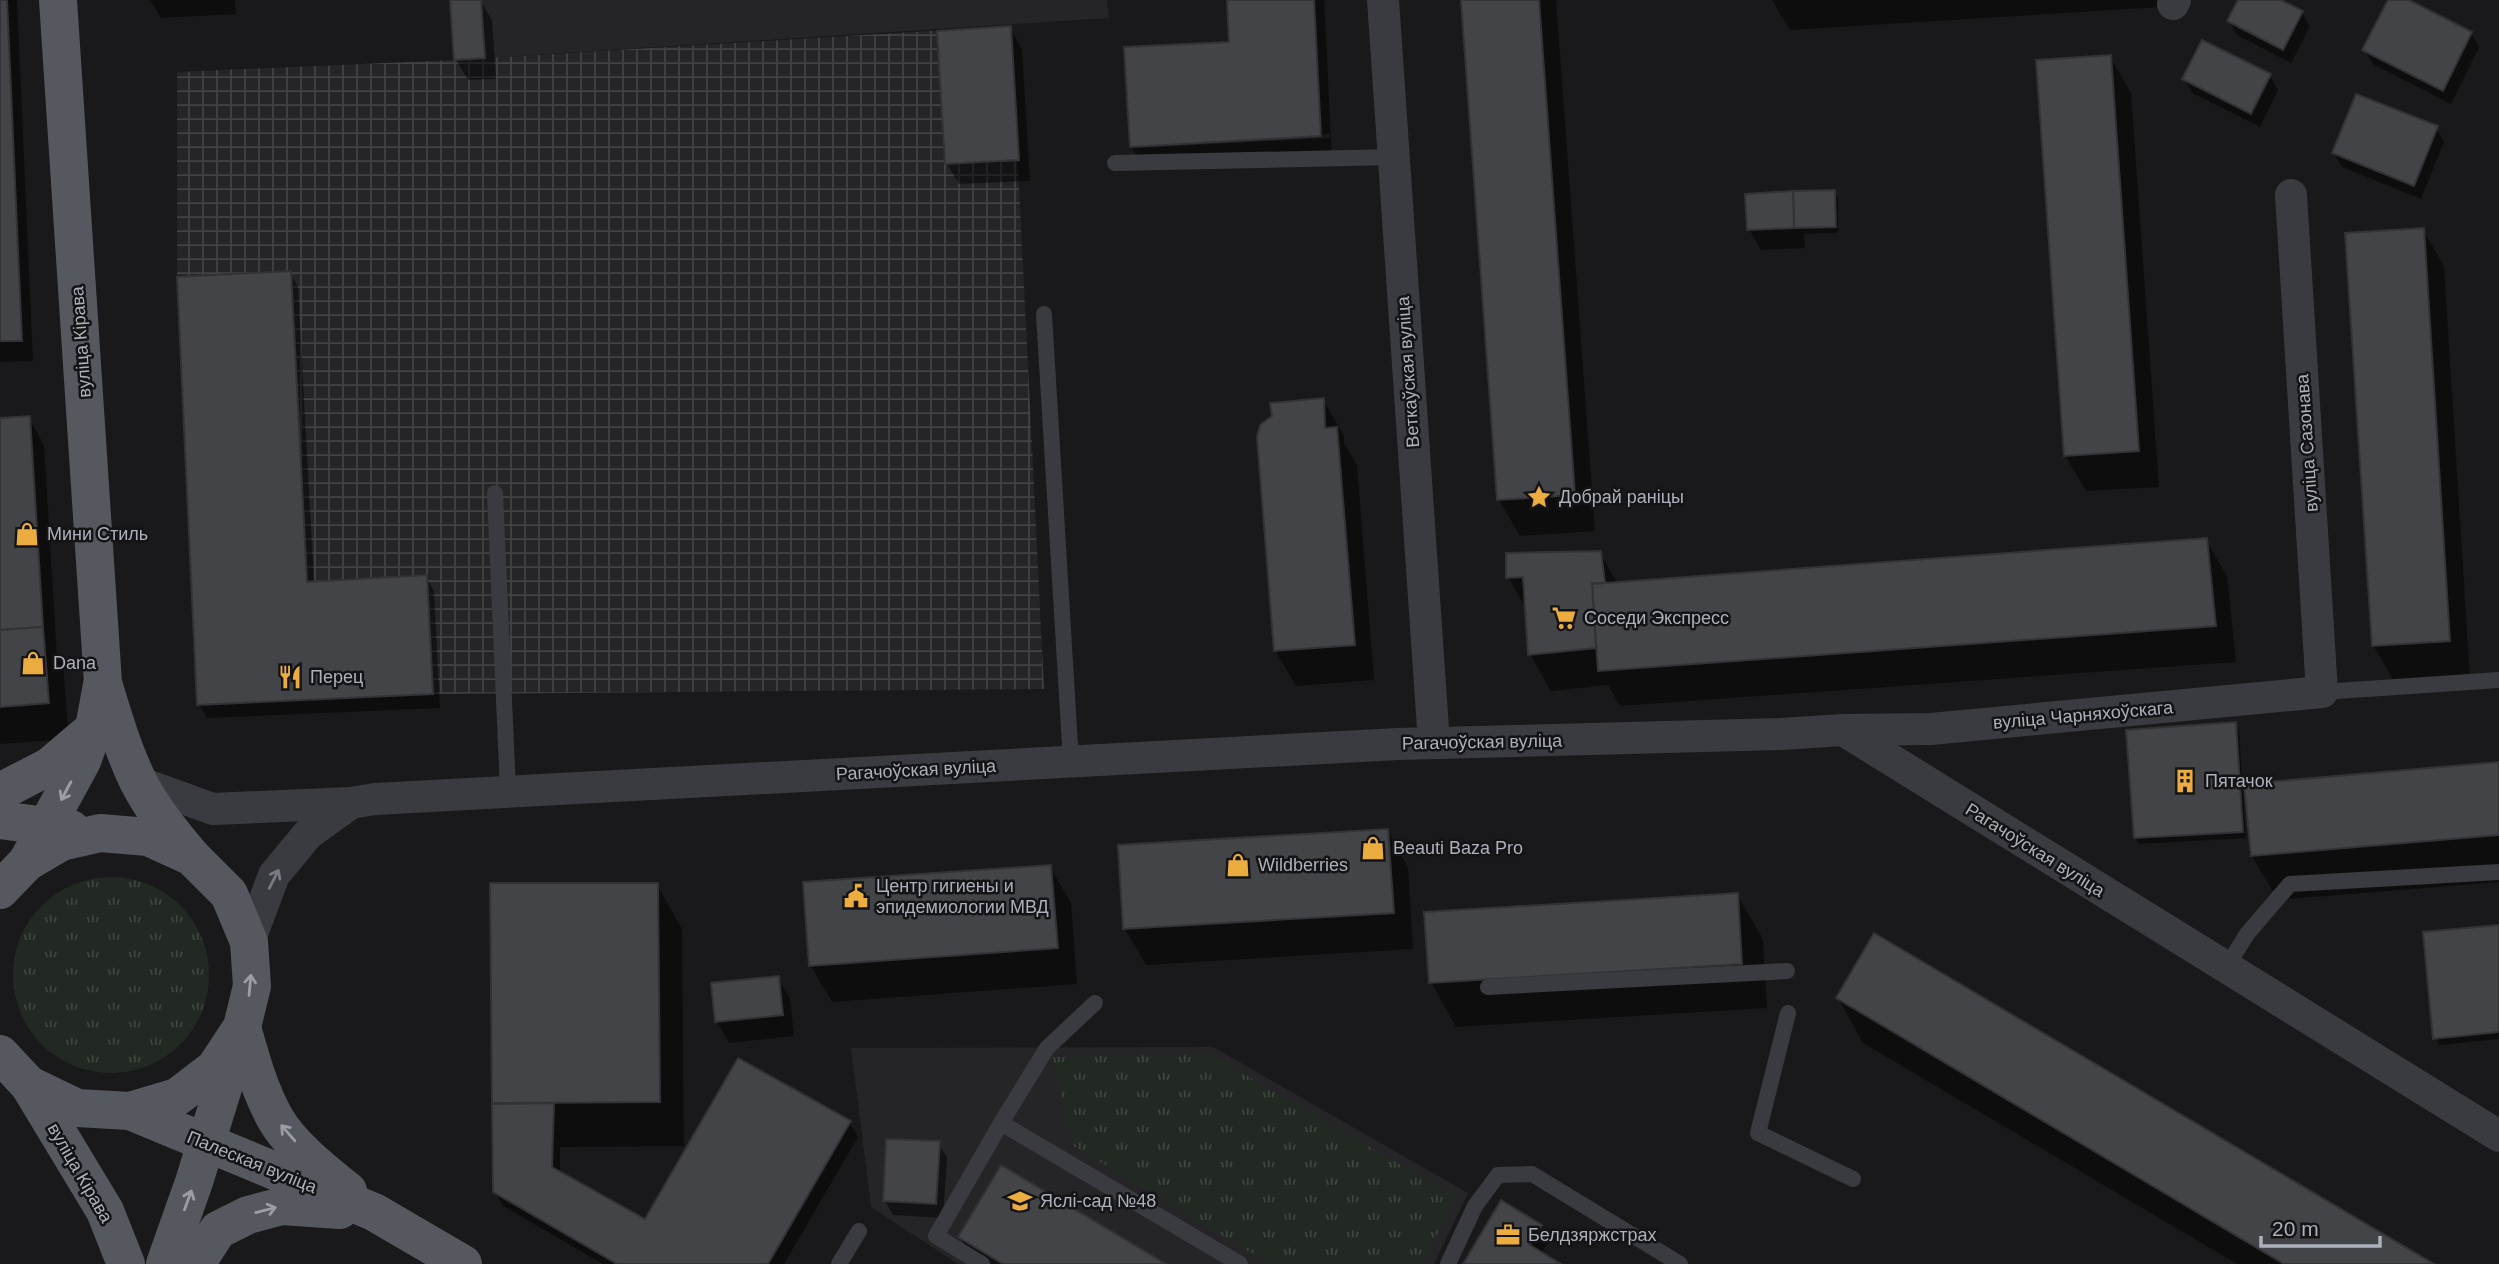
<svg xmlns="http://www.w3.org/2000/svg" width="2499" height="1264" font-family="Helvetica,sans-serif">
<style>
.built{fill:#252528}
.industrial{fill:url(#industrial-grid)}
.grass{fill:url(#grass-tufts)}
.shadow{fill:#0007;fill-rule:evenodd}
.building{fill:#434448;stroke:#333337;stroke-width:2}
.lines{fill:none;stroke-linecap:round;stroke-linejoin:round}
.service{stroke:#3a3b40;stroke-width:16}
.minor{stroke:#3a3b40;stroke-width:32}
.primary{stroke:#56585f;stroke-width:38}
.oneway{stroke:#9b9ea8}
.oneway2{stroke:#797b83}
.labels{text-anchor:middle;stroke-width:5;stroke-linejoin:round;paint-order:stroke}
.street-label{font-size:18px;fill:#acb0ba;stroke:#141416}
.poi-label{font-size:18px;fill:#acb0ba;stroke:#141416;text-anchor:start}
</style>
<defs>
<pattern id="industrial-grid" width="8" height="8" patternUnits="userSpaceOnUse" patternTransform="scale(1.75)"><rect width="8" height="8" fill="#252528"/><path d="M0 4h8M4 0v8" fill="none" stroke="#424245"/></pattern>
<pattern id="grass-tufts" width="24" height="20" patternUnits="userSpaceOnUse" patternTransform="scale(1.75)"><rect width="24" height="20" fill="#212922"/><path d="M3 7l-1-3M5 7V3M7 7l1-3M15 17l-1-3M17 17v-4M19 17l1-3" fill="none" stroke="#3f4640"/></pattern>
</defs>
<rect width="100%" height="100%" fill="#19191b"/>
<g class="built">
<path d="M481,0h626l2,18 -624,40z"/>
<path d="M1213,1047l255,146 -34,71h-476l-87,-57 -20,-159z"/>
</g>
<path class="industrial" d="M1011,26l33,663 -611,5 -236,11 -20,-428v-205l277,-12z"/>
<g class="grass">
<circle cx="111" cy="975" r="98"/>
<path d="M1209,1054l247,143 -34,67h-152l-198,-119 -19,-88z"/>
</g>
<g class="shadow">
<path d="M0,0h17l16,361 -33,1z"/>
<path d="M150,0h85l1,14 -75,4z"/>
<path d="M467,0h13l12,20 4,59 -28,1 -12,-20z"/>
<path d="M1228,0h96l8,157 -189,10 -12,-21 100,-102zM1330,134v4l-191,10v-4z"/>
<path d="M1463,0h93l39,531 -75,5 -21,-36z"/>
<path d="M1772,0h406v6l-388,24z"/>
<path d="M2240,0h37l24,12 9,14 -19,37 -54,-28 -8,-14z"/>
<path d="M2390,0h15l66,33 8,14 -28,57 -78,-40 -9,-14z"/>
<path d="M1010,28l12,21 8,132 -71,3 -12,-20z"/>
<path d="M2110,57l21,36 28,394 -73,4 -21,-36z"/>
<path d="M2270,76l8,14 -18,37 -68,-34 -8,-14z"/>
<path d="M2436,128l8,14 -23,57 -79,-32 -8,-14z"/>
<path d="M1834,192l4,6v35l-34,1 1,14 -44,2 -12,-21z"/>
<path d="M2423,230l21,36 26,411 -76,4 -21,-36z"/>
<path d="M290,273l8,14 16,296 112,-6 8,14 6,117 -233,10 -8,-14z"/>
<path d="M1323,400l21,36v8l13,21 17,215 -78,6 -21,-36z"/>
<path d="M29,418l15,27 13,211 6,9 6,74 -69,5v-324z"/>
<path d="M2206,540l21,36 9,86 -616,44 -12,-21 -57,6 -21,-37 -3,-44 -19,-33 92,-24 18,31z"/>
<path d="M2235,724l4,7 7,107 -107,6 -4,-6 -7,-107z"/>
<path d="M2499,764v118l-221,18 -26,-44z"/>
<path d="M1387,830l21,37 5,82 -267,16 -21,-36z"/>
<path d="M1050,867l21,36 6,81 -245,18 -21,-36z"/>
<path d="M657,885l25,44 2,217 -124,1v26l86,48 204,-98 8,14 -74,127h-181l-100,-58 -8,-15 1,-85 -2,-4z"/>
<path d="M1737,895l26,44 4,69 -311,19 -25,-45z"/>
<path d="M2499,926v113l-60,6 -4,-7z"/>
<path d="M778,978l12,21 4,37 -65,7 -12,-21 -4,-37z"/>
<path d="M1838,998l593,266h-194l-374,-221z"/>
<path d="M938,1143l9,14 -4,61 -50,-3 -8,-14z"/>
<path d="M1541,1226l8,14 -8,14 17,10h-93z"/>
<path d="M960,1237l202,27h-173l-21,-13z"/>
</g>
<g class="building">
<path d="M0,0h7l15,341h-22z"/>
<path d="M450,0h31l4,58 -31,2z"/>
<path d="M1227,0h87l7,136 -191,11 -6,-100 105,-5z"/>
<path d="M1461,0h78l36,495 -78,5z"/>
<path d="M2238,0h43l22,11 -20,39 -56,-29z"/>
<path d="M2388,0h21l63,32 -29,59 -81,-41z"/>
<path d="M1011,26l8,134 -74,4 -8,-133z"/>
<path d="M2202,40l69,34 -20,40 -69,-35z"/>
<path d="M2111,55l28,396 -75,5 -28,-396z"/>
<path d="M2356,94l82,32 -24,60 -82,-33z"/>
<path d="M1835,190l1,37 -42,1 -1,-37z"/>
<path d="M1793,191l1,37 -47,2 -2,-36z"/>
<path d="M2424,228l26,413 -78,5 -27,-413z"/>
<path d="M291,271l16,311 120,-7 6,119 -236,11 -20,-428z"/>
<path d="M1324,398l1,30 12,-1 18,218 -81,6 -17,-214 3,-12 12,-9 -2,-13z"/>
<path d="M30,416l13,211 -43,3v-212z"/>
<path d="M2207,538l9,88 -618,45 -6,-87z"/>
<path d="M1601,551l4,32h-13l4,65 -68,7 -5,-78 -17,1v-25z"/>
<path d="M43,627l6,76 -49,4v-77z"/>
<path d="M2236,722l7,110 -109,6 -8,-108z"/>
<path d="M2499,762v73l-248,21 -7,-72z"/>
<path d="M1388,829l6,84 -271,16 -5,-84z"/>
<path d="M1051,865l7,83 -249,18 -6,-84z"/>
<path d="M490,883h168l2,219 -168,1z"/>
<path d="M1738,893l4,71 -313,19 -5,-71z"/>
<path d="M2499,925v107l-66,7 -10,-107z"/>
<path d="M1874,933l560,331h-150l-448,-266z"/>
<path d="M779,976l4,39 -68,7 -4,-39z"/>
<path d="M738,1058l113,63 -83,143h-151l-124,-72 -1,-88 62,-1 -2,64 93,52z"/>
<path d="M886,1139l54,2 -4,63 -53,-3z"/>
<path d="M1001,1165l165,99h-163l-45,-27z"/>
<path d="M1501,1200l41,25 -12,20 31,19h-98z"/>
</g>
<g class="lines">
<g class="service">
<path d="M1115,163l279,-6"/>
<path d="M1044,314l27,448"/>
<path d="M495,493l13,299"/>
<path d="M2322,692l177,-12"/>
<path d="M2226,968l21,-34 43,-50 209,-12"/>
<path d="M1488,987l299,-16"/>
<path d="M1788,1013l-30,120 95,46"/>
<path d="M1001,1123l46,-75 48,-45"/>
<path d="M839,1264l20,-33"/>
<path d="M982,1264l-46,-28 65,-113 239,141"/>
<path d="M1448,1264l27,-58 23,-31 34,-1 148,90"/>
</g>
<g class="minor">
<path d="M1383,0l51,743"/>
<path d="M2173,4l2,-4"/>
<path d="M1843,730l88,-1 391,-37 -31,-497"/>
<path d="M138,782l75,27 138,-6 24,-4 1023,-55 383,-10 62,-4 656,406"/>
<path d="M249,942l25,-67 34,-41 43,-31"/>
</g>
<g class="primary">
<path d="M58,0l45,683c10,33 20,67 35,98 14,28 34,52 54,76"/>
<path d="M0,792l50,-26 40,-34"/>
<path d="M0,820l71,9"/>
<path d="M27,862l55,-101 12,-33 8,-43"/>
<path d="M0,890l27,-28 34,-20 39,-9 48,4 44,20 37,37 20,48 3,44 -10,41 -27,41 -38,29 -47,14 -53,-3 -48,-23 -29,-31"/>
<path d="M242,1027c9,32 17,62 33,91 15,27 49,54 73,73"/>
<path d="M29,1085l76,126 21,53"/>
<path d="M130,1111l244,101 89,52"/>
<path d="M165,1264l29,-82 41,-133"/>
<path d="M196,1264l22,-34 30,-15 34,-9 58,4"/>
</g>
</g>
<defs><path id="oneway-shaft" d="M-6 0H5M1.5-3L5.5 0L1.5 3" fill="none" stroke-width="1.6" stroke-linecap="round" stroke-linejoin="round" transform="scale(1.75)"/></defs>
<g class="oneway">
<use href="#oneway-shaft" transform="translate(66 791) rotate(118)"/>
<use href="#oneway-shaft" transform="translate(250 985) rotate(-85)"/>
<use href="#oneway-shaft" transform="translate(288 1133) rotate(-131)"/>
<use href="#oneway-shaft" transform="translate(188 1200) rotate(-70)"/>
<use href="#oneway-shaft" transform="translate(266 1210) rotate(-15)"/>
</g>
<use class="oneway2" href="#oneway-shaft" transform="translate(274 879) rotate(-63)"/>
<defs>
<g id="sight-bare" transform="scale(1.89)"><path d="M0-6L1.8-2.2L6-1.7L2.9 1.2L3.7 5.4L0 3.3L-3.7 5.4L-2.9 1.2L-6-1.7L-1.8-2.2Z" fill="#ecad40" stroke="#141416" stroke-width="2.5" paint-order="stroke"/></g>
<g id="shop-bare" transform="scale(1.89)"><path d="M-5-2.5h2.3a2.7 3.5 0 0 1 5.4 0H5L5.5 6h-11ZM-1.5-2.5h3a1.5 2.3 0 0 0-3 0Z" fill="#ecad40" stroke="#141416" stroke-width="2.5" paint-order="stroke"/></g>
<g id="supermarket-bare" transform="scale(1.89)"><path d="M-6-5.5h2.5l.6 2H6L4.5 2H-2.5L-4.4-4H-6ZM-1.5 3.2a1.3 1.3 0 1 0 .1 0ZM3 3.2a1.3 1.3 0 1 0 .1 0Z" fill="#ecad40" stroke="#141416" stroke-width="2.5" paint-order="stroke"/></g>
<g id="restaurant-bare" transform="scale(1.89)"><path d="M-5-6h1v4h1v-4h1v4h1v-4h1v5L-1.5 .5V6h-2V.5L-5-1ZM5-6V6H3V1.5H1.5Q1.5-4 5-6Z" fill="#ecad40" stroke="#141416" stroke-width="2.5" paint-order="stroke"/></g>
<g id="building-bare" transform="scale(1.89)"><path d="M-4-6H4V6H1V3H-1V6H-4ZM-2.5-4.3h1.7v1.8h-1.7ZM.8-4.3h1.7v1.8H.8ZM-2.5-1h1.7V.8h-1.7ZM.8-1h1.7V.8H.8Z" fill="#ecad40" stroke="#141416" stroke-width="2.5" paint-order="stroke"/></g>
<g id="civic-bare" transform="scale(1.89)"><path d="M-.6-6.5H3V-4.5H.6V-3L4-1V1h2V6H-6V1h2V-1L-.6-3ZM-1.2 2.5V6h2.4V2.5Z" fill="#ecad40" stroke="#141416" stroke-width="2.5" paint-order="stroke"/></g>
<g id="school-bare" transform="scale(1.89)"><path d="M0-5L7-2L0 1L-7-2ZM-4 1L0 2.5L4 1V4Q0 6-4 4Z" fill="#ecad40" stroke="#141416" stroke-width="2.5" paint-order="stroke"/></g>
<g id="office-bare" transform="scale(1.89)"><path d="M-6-3h4V-5.5h4V-3h4V5H-6ZM-1-4.5V-3h2v-1.5ZM-6 0V1H6V0Z" fill="#ecad40" stroke="#141416" stroke-width="2.5" paint-order="stroke"/></g>
</defs>
<g fill-rule="evenodd">
<use href="#sight-bare" x="1539" y="497"/>
<use href="#shop-bare" x="27" y="534"/>
<use href="#supermarket-bare" x="1564" y="618"/>
<use href="#shop-bare" x="33" y="663"/>
<use href="#restaurant-bare" x="290" y="677"/>
<use href="#building-bare" x="2185" y="781"/>
<use href="#shop-bare" x="1373" y="848"/>
<use href="#shop-bare" x="1238" y="865"/>
<use href="#civic-bare" x="856" y="896"/>
<use href="#school-bare" x="1020" y="1201"/>
<use href="#office-bare" x="1508" y="1235"/>
</g>
<g class="labels">
<g class="street-label">
<text transform="translate(81 342) rotate(-94)" y="6">вуліца Кірава</text>
<text transform="translate(1408 372) rotate(-94)" y="6">Веткаўская вуліца</text>
<text transform="translate(2307 443) rotate(-94)" y="6">вуліца Сазонава</text>
<text transform="translate(2083 715) rotate(-5)" y="6">вуліца Чарняхоўскага</text>
<text transform="translate(1482 742) rotate(-1)" y="6">Рагачоўская вуліца</text>
<text transform="translate(916 770) rotate(-3)" y="6">Рагачоўская вуліца</text>
<text transform="translate(2035 850) rotate(32)" y="6">Рагачоўская вуліца</text>
<text transform="translate(252 1162) rotate(22)" y="6">Палеская вуліца</text>
<text transform="translate(80 1173) rotate(60)" y="6">вуліца Кірава</text>
</g>
<g class="poi-label">
<text x="1559" y="503">Добрай раніцы</text>
<text x="47" y="540">Мини Стиль</text>
<text x="1584" y="624">Соседи Экспресс</text>
<text x="53" y="669">Dana</text>
<text x="310" y="683">Перец</text>
<text x="2205" y="787">Пятачок</text>
<text x="1393" y="854">Beauti Baza Pro</text>
<text x="1258" y="871">Wildberries</text>
<text x="876" y="892">Центр гигиены и<tspan x="876" dy="21">эпидемиологии МВД</tspan></text>
<text x="1040" y="1207">Яслі-сад №48</text>
<text x="1528" y="1241">Белдзяржстрах</text>
</g>
</g>
<path d="M2261 1236v10h119v-10" fill="none" stroke="#acb0ba" stroke-width="3.5"/>
<text x="2272" y="1236" font-size="21" fill="#acb0ba" stroke="#141416" stroke-width="5" paint-order="stroke">20 m</text>
</svg>
